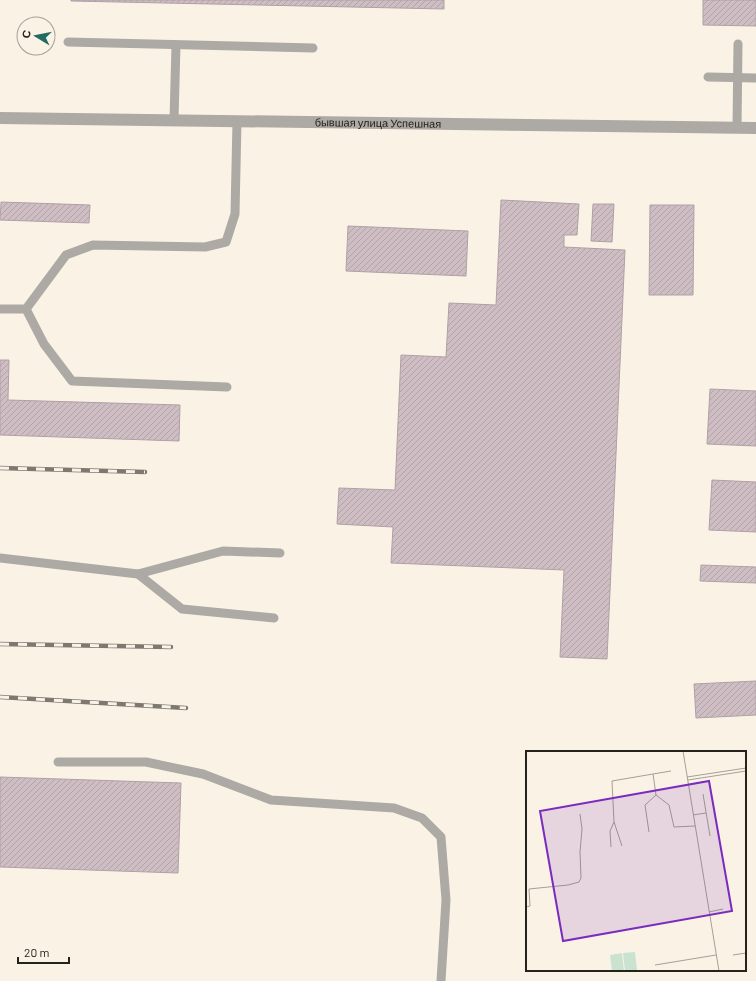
<svg xmlns="http://www.w3.org/2000/svg" width="756" height="981" font-family="Barlow,sans-serif">
<style>
.building{fill:url(#building-hatch);stroke:#b0a0a6}
.lines{fill:none;stroke-linecap:round;stroke-linejoin:round}
.lane{stroke:#ada9a4;stroke-width:9}
.street{stroke:#ada9a4;stroke-width:12}
.rail-casing{stroke:#7d7870;stroke-width:4.5}
.rail{stroke:#faf3e5;stroke-width:3;stroke-dasharray:9;stroke-linecap:butt}
.labels{text-anchor:middle;stroke-width:4;stroke-linejoin:round;paint-order:stroke}
.street-label{font-size:11px;fill:#25221d;stroke:#faf3e5}
.inset-road{fill:none;stroke:#a59f95;stroke-width:1}
.view{fill:#7b2cbf;fill-opacity:0.15;stroke:#7b2cbf;stroke-width:2}
.inset-edge{fill:none;stroke:#25221d;stroke-width:2}
</style>
<defs>
<pattern id="building-hatch" width="6" height="6" patternUnits="userSpaceOnUse"><rect width="6" height="6" fill="#cebec3"/><path d="M-1 1l2-2M0 6l6-6M5 7l2-2" fill="none" stroke="#b1a3a7"/></pattern>
</defs>
<rect width="100%" height="100%" fill="#faf3e5"/>
<g class="building">
<path d="M71,0h373v9l-373,-8z"/>
<path d="M703,0h53v26l-53,-1z"/>
<path d="M501,200l78,4 -2,31h-13v12l61,3 -18,409 -47,-2 4,-87 -173,-7 2,-36 -56,-3 2,-36 56,2 6,-135 45,2 3,-54 47,2z"/>
<path d="M1,202l89,3 -1,18 -89,-3z"/>
<path d="M593,204h21l-2,38 -21,-1z"/>
<path d="M650,205h44l-1,90h-44z"/>
<path d="M348,226l120,5 -2,45 -120,-5z"/>
<path d="M0,360h9l-1,40 172,5 -1,36 -179,-6z"/>
<path d="M710,389l46,2v55l-49,-2z"/>
<path d="M712,480l44,2v50l-47,-2z"/>
<path d="M701,565l55,2v16l-56,-2z"/>
<path d="M756,681v34l-60,3 -2,-34z"/>
<path d="M0,777l181,6 -3,90 -178,-6z"/>
</g>
<g class="lines">
<g class="lane">
<path d="M68,42l245,6"/>
<path d="M708,77l48,1"/>
<path d="M174,120l2,-75"/>
<path d="M737,127l1,-83"/>
<path d="M0,309h26l40,-54 27,-10 112,2 21,-5 9,-28 2,-93"/>
<path d="M26,309l18,35 28,37 155,6"/>
<path d="M0,558l138,16 44,35 92,9"/>
<path d="M138,574l85,-23 57,2"/>
<path d="M58,762h88l57,12 68,26 123,8 28,10 19,19 5,63 -5,81"/>
</g>
<path class="street" id="s1" d="M0,118l756,10"/>
<g class="rail-casing">
<g id="rail">
<path d="M0,468l145,4"/>
<path d="M0,644l171,3"/>
<path d="M0,697l186,11"/>
</g>
</g>
<use href="#rail" class="rail"/>
</g>
<g class="labels">
<g class="street-label">
<text dy="4" stroke="none"><textPath href="#s1" startOffset="378">бывшая улица Успешная</textPath></text>
</g>
</g>
<g transform="translate(526 751)">
<rect width="220" height="220" fill="#faf3e5"/>
<path d="M109,201l2,18 -12,1 -2,-18zM96,202l2,18h-12l-2,-16z" fill="#cae3d1"/>
<path class="inset-road" d="M157,0l36,220M145,20l-18,3 3,21 13,10 5,22 21,-1M161,26l59,-9M162,29l58,-9M177,43l7,42M167,64l13,-2M88,71l8,24M123,81l-4,-27 11,-10M85,96l-1,-16 4,-9 -2,-41 41,-7M0,156l4,-1 -1,-17 39,-4 11,-3 2,-4 -1,-26 2,-23 -2,-15M183,161l14,-3M207,204l13,-2M129,214l61,-10"/>
<path class="view" d="M183,30l23,130 -169,30 -23,-130z"/>
<rect width="220" height="220" class="inset-edge"/>
</g>
<g transform="translate(36 36) rotate(280)"><circle r="19" fill="#faf3e5" stroke="#a59f95"/>
<path d="M0-3L7 15L0 10L-7 15Z" fill="#226b63"/>
<text y="-6" font-size="11" font-weight="bold" text-anchor="middle" fill="#25221d">С</text>
</g>
<path d="M18 957v6h51v-6" fill="none" stroke="#25221d" stroke-width="2"/>
<text x="24" y="957" font-size="12" fill="#25221d" stroke="#faf3e5" stroke-width="3" paint-order="stroke">20 m</text>
</svg>
